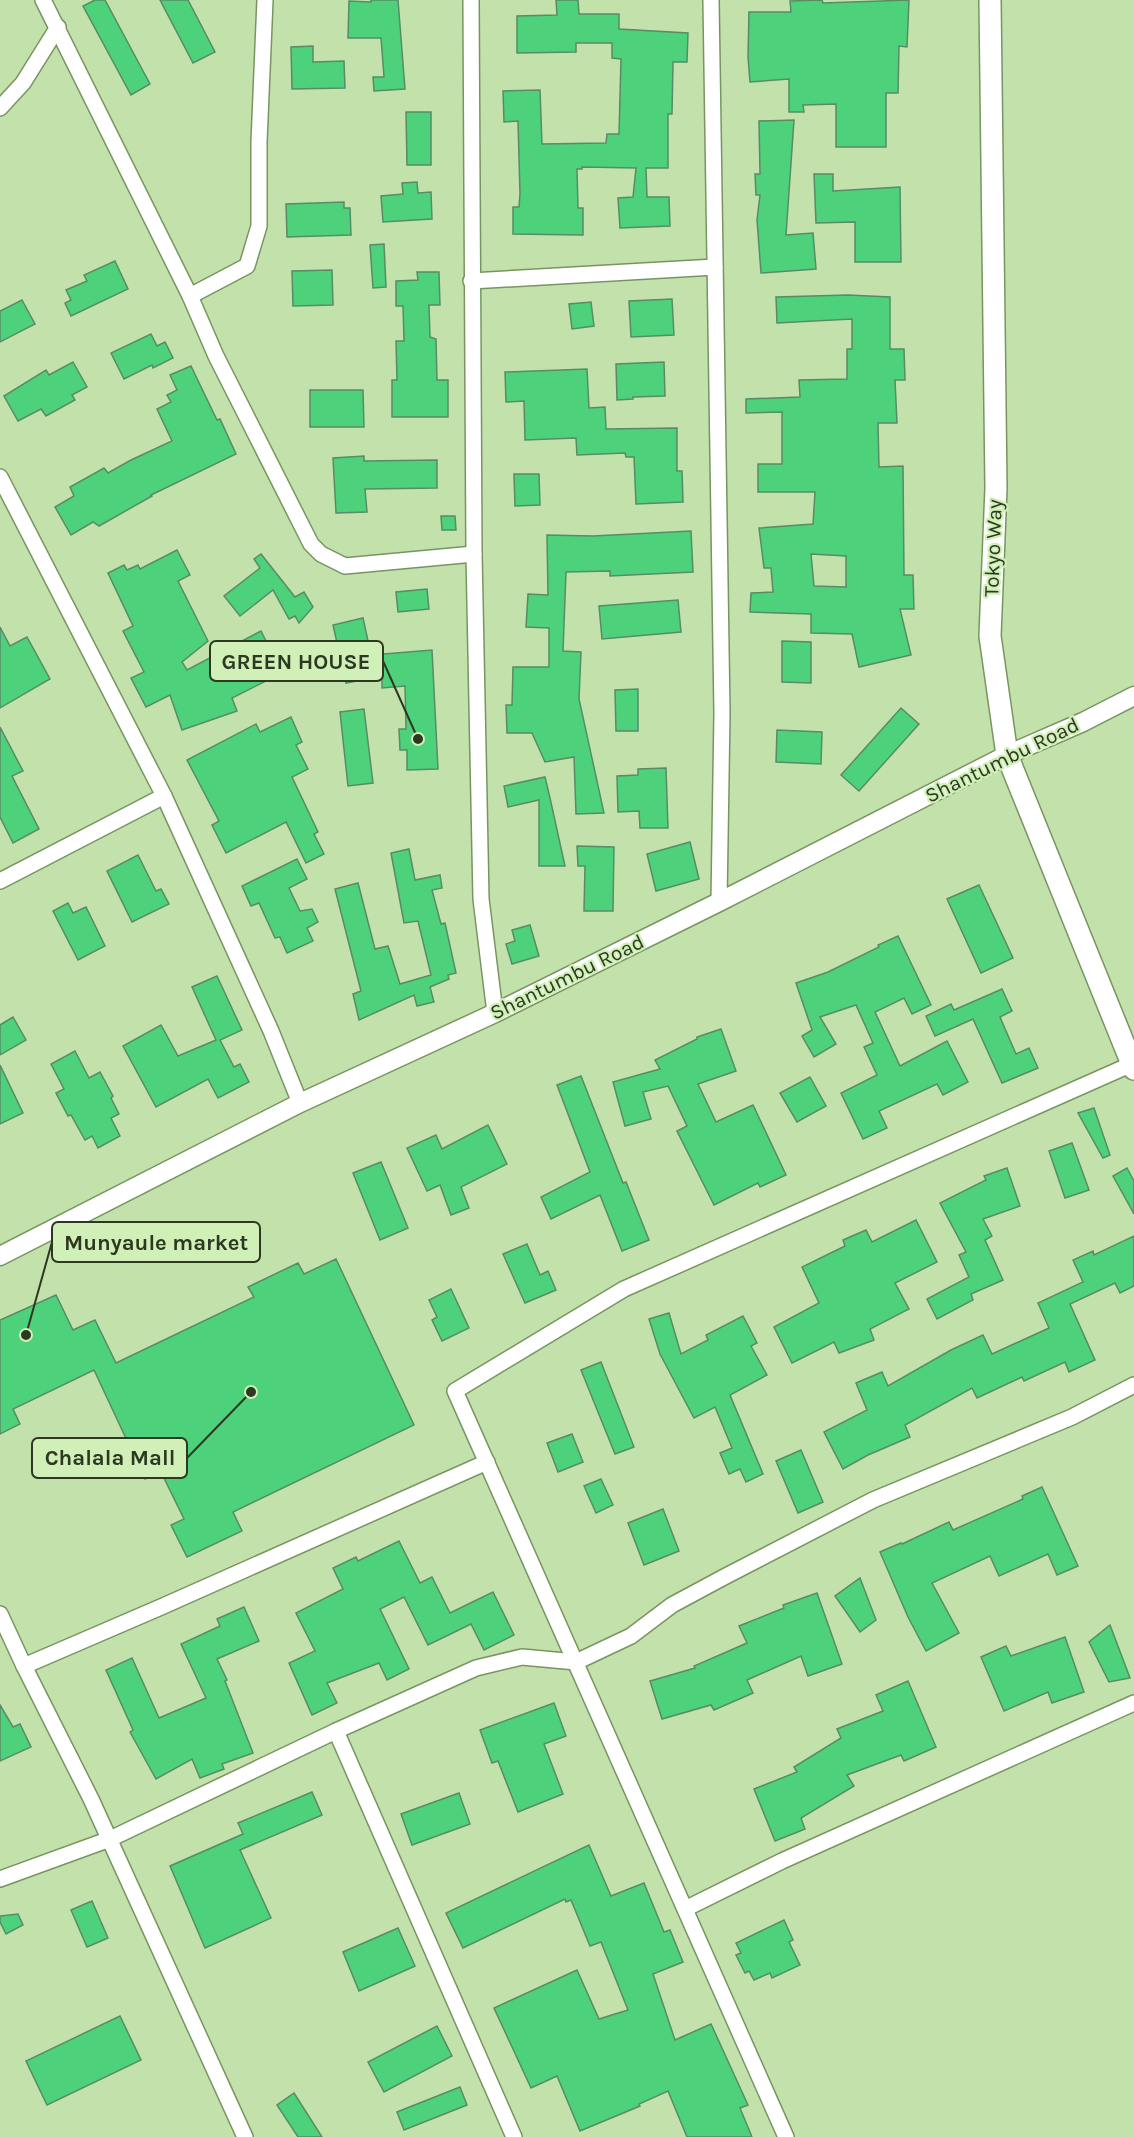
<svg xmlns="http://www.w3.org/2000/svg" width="1134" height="2137" font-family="Karla,sans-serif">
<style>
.building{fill:#4dd17b;stroke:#578c65;stroke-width:1.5;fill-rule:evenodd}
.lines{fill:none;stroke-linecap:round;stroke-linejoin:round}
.minor-casing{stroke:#789561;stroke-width:18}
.tertiary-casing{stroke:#789561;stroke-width:21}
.secondary-casing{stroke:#789561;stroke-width:24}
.minor{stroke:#fff;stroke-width:15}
.tertiary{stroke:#fff;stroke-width:18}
.secondary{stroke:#fff;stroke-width:21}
.labels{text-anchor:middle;stroke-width:4.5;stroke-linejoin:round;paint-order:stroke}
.street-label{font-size:21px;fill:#2c3822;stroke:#d0f0b7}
.leader{fill:none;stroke:#2c3822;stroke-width:2}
.callout-dot{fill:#2c3822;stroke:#d0f0b7;stroke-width:2}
.callout{fill:#d0f0b7;stroke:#2c3822;stroke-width:2}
.callout-label{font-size:22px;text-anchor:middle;font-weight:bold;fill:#2c3822}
</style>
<rect width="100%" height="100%" fill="#c3e2ab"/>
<g class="building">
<path d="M95,0h10l45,84 -19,11 -48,-89z"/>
<path d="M160,0h28l27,52 -22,11z"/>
<path d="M371,0h27l7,89 -31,2 -1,-14h11l-3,-39h-33l1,-37 22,1z"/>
<path d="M556,0h22l1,14h40v15l69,4 -1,29h-14l-1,52h-4v54h-22l1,29h22l1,29 -50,2 -2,-30 15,-1 3,-29 -54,-1v2h-5l1,39h5v27l-70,-1v-27h6l1,-13 -2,-73 -14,1 -1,-31 37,-1 2,54 64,-1 1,-9h12l2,-75 -9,-1v-15h-36v9l-59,1v-37l40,-1z"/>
<path d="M822,0l1,3 86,-3 -2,47 -8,-1 -1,47h-12v54h-50v-43l-33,1 1,7h-15v-33l-39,3 -2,-25 1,-45h42l-1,-11z"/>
<path d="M313,46v16l31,-1 1,27 -53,1 -1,-42z"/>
<path d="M406,112h25v53h-24z"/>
<path d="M794,120l-8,115 27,-2 3,36 -55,4 -4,-53 3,-25h-4l-1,-21h5l-1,-53z"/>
<path d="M814,174h19v17l67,-4 1,75h-46v-40l-39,1z"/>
<path d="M417,182l1,11 13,-1 1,27 -49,3 -2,-26 22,-2 -1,-11z"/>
<path d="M344,202v6h6l1,27 -64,2 -1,-33z"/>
<path d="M384,244l2,43 -13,1 -3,-43z"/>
<path d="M115,261l13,28 -57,27 -6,-13 6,-3 -5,-10 21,-9 -3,-6z"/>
<path d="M332,270l1,35 -40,1 -1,-35z"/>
<path d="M417,272h22l1,33h-11l1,32 6,2 1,41h11v37h-56v-37h5l-1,-39h8l-1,-35h-7v-25l22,-1z"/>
<path d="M848,295l42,2v52h14l1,31h-10l2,43h-19l1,44 24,-1 1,109h9l1,34h-14l11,46 -52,12 -7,-33 -41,-1v-19l-61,-2 1,-19 22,-1 -2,-24h-7l-5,-40 54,-4 2,-32h-57v-28h24v-52l-36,1v-14l54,-2 -1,-17 48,-1v-30h5v-30l-75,4 -1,-26zM811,554l35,2v31l-32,-1z"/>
<path d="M672,299l2,36 -43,2 -2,-36z"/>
<path d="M22,300l13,24 -35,18v-31z"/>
<path d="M591,302l3,24 -22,3 -3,-25z"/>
<path d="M151,334l6,12 8,-4 8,16 -20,10 -1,-3 -28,14 -13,-26z"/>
<path d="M73,362l14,25 -15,8 3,5 -29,16 -5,-7 -23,12 -14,-25 42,-26 3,5z"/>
<path d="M664,362l1,34 -32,1v2l-16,1 -1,-36z"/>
<path d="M191,366l26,54 3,-1 16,35 -85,41 1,1 -53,30 -6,-4 -22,13 -16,-28 19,-11 -4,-9 34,-19 4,5 23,-13 41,-19 -15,-32 14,-7 -4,-7 10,-5 -7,-15z"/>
<path d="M587,369l2,39 16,-1 1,22 71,-1v43h5l1,31 -47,2 -2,-47h-8l-1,-4 -48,2 -1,-17 -51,2 -1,-39 -18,1 -1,-30z"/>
<path d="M310,390h53l1,37h-54z"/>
<path d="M364,456v5l73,-1v28l-72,1 2,23 -31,1 -3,-55z"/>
<path d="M514,474h25l1,31 -25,1z"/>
<path d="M441,516h14l1,14h-14z"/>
<path d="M691,531l2,41 -83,4v-5l-44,1 -3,79 18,1 -2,47 25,114 -28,1 -2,-57 -29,5 -13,-29h-25l-1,-28h6l1,-38h36v-39l-23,-1 2,-33 20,1 -1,-60 46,1z"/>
<path d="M177,550l13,25 -12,6 30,60 -26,21 5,8 74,-39 21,42 -50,25 5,13 -55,19 -12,-35 -24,12 -15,-29 13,-6 -21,-41 10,-5 -25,-53 16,-8 3,5 11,-5 2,4z"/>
<path d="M261,554l34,43 9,-5 9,15 -14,16 -4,-7 -6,3 -16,-29 -33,26 -16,-20 36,-28 -6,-9z"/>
<path d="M427,589l2,20 -31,3 -2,-20z"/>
<path d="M678,600l3,32 -79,7 -3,-33z"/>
<path d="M363,618l8,37 61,-5 6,119 -31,1v-20h-7l-1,-21h7l-1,-43 -23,2v-12l-36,7 -13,-58z"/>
<path d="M0,627l10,19 17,-9 23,42 -50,29z"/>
<path d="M782,641l29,1v41l-29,-1z"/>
<path d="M638,689v42h-22l-1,-41z"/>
<path d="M901,708l18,16 -60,67 -18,-16z"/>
<path d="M364,709l9,74 -25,3 -8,-74z"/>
<path d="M291,717l11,25 -6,3 12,24 -16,8 26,55 -4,2 10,20 -18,9 -20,-41 -60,31 -14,-28 7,-4 -32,-61 69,-36 4,8z"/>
<path d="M0,727l23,44 -11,5 27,53 -26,14 -13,-26z"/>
<path d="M777,730l45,2 -1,32 -45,-2z"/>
<path d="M666,768l2,60h-28l-1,-17 -21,1 -1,-36 21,-1v-6z"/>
<path d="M545,777l5,21 15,68h-26v-66l-31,7 -4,-21z"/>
<path d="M690,842l9,37 -43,12 -9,-37z"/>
<path d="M577,846l37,1 -1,64h-29l1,-45h-7z"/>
<path d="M409,849l6,31 25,-5 2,13 -10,2 9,34 4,-1 11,50 -8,2 1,4 -19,8 4,15 -17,4 -3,-11 -55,25 -6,-26 8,-3 -26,-102 23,-6 17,66 13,-3 12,38 31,-9 -13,-54 -14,2 -13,-70z"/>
<path d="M138,855l18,36 5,-2 8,15 -37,18 -25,-51z"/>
<path d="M297,859l10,20 -18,9 11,23 12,-2 6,13 -11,6 6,13 -26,12 -7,-16 -5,1 -16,-35 -8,3 -9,-20z"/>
<path d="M979,885l34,73 -32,15 -34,-74z"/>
<path d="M68,903l5,10 13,-6 19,39 -27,14 -25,-49z"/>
<path d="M530,925l9,31 -27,8 -6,-20 9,-3 -3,-11z"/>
<path d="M898,936l33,69 -19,9 -8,-16 -29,14 25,54 47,-25 21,41 -25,13 -6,-11 -58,27 8,17 -24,11 -22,-46 36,-18 -13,-28 9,-4 -17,-38 -36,12 16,27 -22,13 -12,-21 10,-6 -16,-47 32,-11 51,-25 -1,-2z"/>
<path d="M217,976l25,54 -22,10 14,27 6,-3 9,18 -31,16 -10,-19 -52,28 -33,-61 38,-21 17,31 38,-16 -24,-53z"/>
<path d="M1002,989l10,22 -12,6 16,37 13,-6 9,20 -36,15 -29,-64 -38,17 -9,-20 25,-12 3,6z"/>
<path d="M13,1017l13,23 -26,15v-30z"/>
<path d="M721,1029l15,42 -38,13 18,38 37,-17 33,70 -26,12 -2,-4 -44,22 -37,-74 10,-5 -19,-40 -25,6 8,27 -26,7 -12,-44 47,-13 -5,-9 42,-21v-2z"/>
<path d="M75,1051l14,27 11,-6 13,24 -2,2 8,16 -8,4 9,18 -22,12 -6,-12 -7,4 -14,-25 -3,1 -12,-23 8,-4 -13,-25z"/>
<path d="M0,1065l23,48 -23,11z"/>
<path d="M581,1076l42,107 3,-1 23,58 -27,11 -22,-56 -49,24 -10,-22 49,-25 -33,-87z"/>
<path d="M810,1077l16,29 -29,16 -17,-29z"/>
<path d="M1094,1108l16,47 -7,3 -25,-45z"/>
<path d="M488,1125l19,39 -46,23 8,21 -18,7 -11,-30 -13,6 -20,-43 29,-13 6,14z"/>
<path d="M1072,1143l17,47 -24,8 -16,-47z"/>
<path d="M381,1162l27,66 -28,12 -27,-67z"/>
<path d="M1007,1168l13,38 -37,13 9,17 -7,4 18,40 -32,14 2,6 -36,19 -10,-20 42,-22 -10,-22 7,-3 -26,-49 46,-23 -2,-4z"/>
<path d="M1127,1168l7,13v33l-21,-38z"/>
<path d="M916,1220l21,42 -42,21 14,26 -39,20 4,11 -35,13 -5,-11 -42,21 -18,-36 45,-24 -17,-36 43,-21 -2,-6 23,-10 6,12z"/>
<path d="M1134,1236v50l-14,7 -5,-10 -45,21 25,56 -26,12 -4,-10 -41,19 -2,-4 -45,21 -5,-10 -67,37 5,12 -42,18 -25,14 -19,-37 43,-22 -11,-27 26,-11 6,14 63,-36 32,-15 9,19 57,-26 -11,-25 45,-21 -10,-22 20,-9 1,4z"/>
<path d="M527,1244l13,31 8,-4 8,19 -31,13 -22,-49z"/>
<path d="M336,1259l78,166 -181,87 9,19 -55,26 -16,-32 13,-6 -23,-47 -16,7 -51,-109 -81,39 7,15 -20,10v-114l56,-25 17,35 22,-10 21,43 138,-66 -6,-10 50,-24 6,11z"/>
<path d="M451,1289l18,39 -27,13 -10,-21 5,-3 -8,-17z"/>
<path d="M669,1313l12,41 27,-14 -2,-5 37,-19 14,27 -6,3 16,29 -37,20 33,79 -17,8 -6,-13 -11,5 -9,-21 12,-5 -17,-41 -21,11 -34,-64 -11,-35z"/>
<path d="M601,1362l33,85 -19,7 -34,-84z"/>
<path d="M572,1434l11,28 -25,10 -11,-29z"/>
<path d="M801,1450l22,52 -25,11 -22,-52z"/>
<path d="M601,1479l12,26 -17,8 -12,-27z"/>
<path d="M1042,1487l36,79 -21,9 -9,-21 -49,22 -9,-20 -58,27 27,50 -33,18 -18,-34 -28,-65 21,-9 1,1 47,-22 4,8 70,-31 -1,-3z"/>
<path d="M663,1509l16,42 -35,14 -16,-42z"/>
<path d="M399,1541l21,42 12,-6 18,36 43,-21 21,43 -30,15 -13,-26 -43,21 -24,-48 -24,12 29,60 -22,11 -8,-17 -52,20 10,20 -25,12 -23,-52 26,-12 -19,-38 47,-24 -10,-21 23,-11 2,4z"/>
<path d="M860,1578l16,42 -16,12 -25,-36z"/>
<path d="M817,1593l25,71 -34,12 -7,-20 -54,24 6,13 -39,17 -3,-5 -49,14 -12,-38 45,-13 -1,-2 53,-23 -8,-17 45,-18 -1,-3z"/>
<path d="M244,1607l15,34 -42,18 10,21 -2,1 28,72 -31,11 2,5 -24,9 -8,-19 -36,20 -26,-47 3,-2 -27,-60 26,-12 27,60 47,-20 -25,-54 39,-18 -3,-7z"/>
<path d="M1110,1625l20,53 -21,4 -20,-40z"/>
<path d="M1065,1637l19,55 -32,11 -4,-11 -44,19 -23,-54 25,-11 5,10z"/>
<path d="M908,1681l28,66 -32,14 -3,-6 -54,20 7,11 -53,32 4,11 -30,12 -21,-52 43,-17 -3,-5 47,-29 -4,-9 46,-18 -7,-16z"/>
<path d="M554,1703l12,33 -22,8 19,50 -45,18 -20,-51 -6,2 -12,-33z"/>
<path d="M0,1705l13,22 7,-3 11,23 -31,14z"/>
<path d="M312,1792l10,23 -82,35 31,68 -66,30 -35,-82 73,-32 -5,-11z"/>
<path d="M459,1793l11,31 -58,21 -11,-31z"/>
<path d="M589,1845l22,51 33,-13 20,49 6,-2 13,32 -30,12 22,66 36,-16 37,81 -8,3 12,29h-65l-19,-46 -29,13 1,2 -60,25 -23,-55 -26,12 -37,-80 83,-38 22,49 29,-9 -27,-68 -11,4 -19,-46 -5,2 -1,-3 -102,49 -17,-35z"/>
<path d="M92,1901l16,37 -21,9 -16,-37z"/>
<path d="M18,1914l5,11 -17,9 -6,-12v-6z"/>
<path d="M784,1920l9,20 -4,2 11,23 -28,13 -2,-5 -16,7 -5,-9 -4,2 -9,-18 5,-2 -5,-10z"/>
<path d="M398,1928l17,38 -56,25 -16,-39z"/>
<path d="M120,2016l21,44 -94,45 -21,-44z"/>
<path d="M437,2026l15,30 -68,36 -16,-30z"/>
<path d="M460,2087l7,18 -63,25 -7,-18z"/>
<path d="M294,2093l28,44h-24l-21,-32z"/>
</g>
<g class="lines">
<g class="minor-casing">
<g id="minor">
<path d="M43,0l147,296 26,60 95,188 10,10 24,12 129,-12"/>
<path d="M471,0l3,554 7,345 14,114"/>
<path d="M711,0l11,713 -3,189"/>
<path d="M0,108l23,-25 35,-56"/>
<path d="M471,281l244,-14"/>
<path d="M190,296l57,-30 12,-40v-84l6,-142"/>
<path d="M0,477l164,319 107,235 29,72"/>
<path d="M0,881l164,-85"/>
<path d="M0,1614l24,52 67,133 154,338"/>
<path d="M24,1666l137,-59 326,-145"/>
<path d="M336,1731l140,-63 46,-11 54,5 55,-26 41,-31 54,-29 147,-76 199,-83 62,-32"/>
<path d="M0,1879l110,-40 226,-108 178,406"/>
<path d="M685,1909l97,-48 352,-158"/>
<path d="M786,2137l-331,-746 169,-102 508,-225"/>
</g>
</g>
<g class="tertiary-casing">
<path id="tertiary" d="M0,1256l300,-153 195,-90 224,-111 288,-147 76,-33 51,-26"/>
</g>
<g class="secondary-casing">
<path id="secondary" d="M990,0l6,488 -6,148 17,119 127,314"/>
</g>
<use href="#minor" class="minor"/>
<use href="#tertiary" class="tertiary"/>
<use href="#secondary" class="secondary"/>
</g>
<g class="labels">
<g class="street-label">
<text transform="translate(993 548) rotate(-88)" y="7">Tokyo Way</text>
<text transform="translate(1002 760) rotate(-26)" y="7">Shantumbu Road</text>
<text transform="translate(567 977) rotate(-26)" y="7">Shantumbu Road</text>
</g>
</g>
<path class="leader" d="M418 739L383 661M26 1335L52 1242M251 1392L187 1458"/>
<g class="callout-dot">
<circle cx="418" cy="739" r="6"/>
<circle cx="26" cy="1335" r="6"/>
<circle cx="251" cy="1392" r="6"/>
</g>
<g class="callout">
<rect x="210" y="641" width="173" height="40" rx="6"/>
<rect x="52" y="1222" width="208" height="40" rx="6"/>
<rect x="32" y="1438" width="155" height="40" rx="6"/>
</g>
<g class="callout-label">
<text x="296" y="669">GREEN HOUSE</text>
<text x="156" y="1250">Munyaule market</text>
<text x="110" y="1465">Chalala Mall</text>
</g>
</svg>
